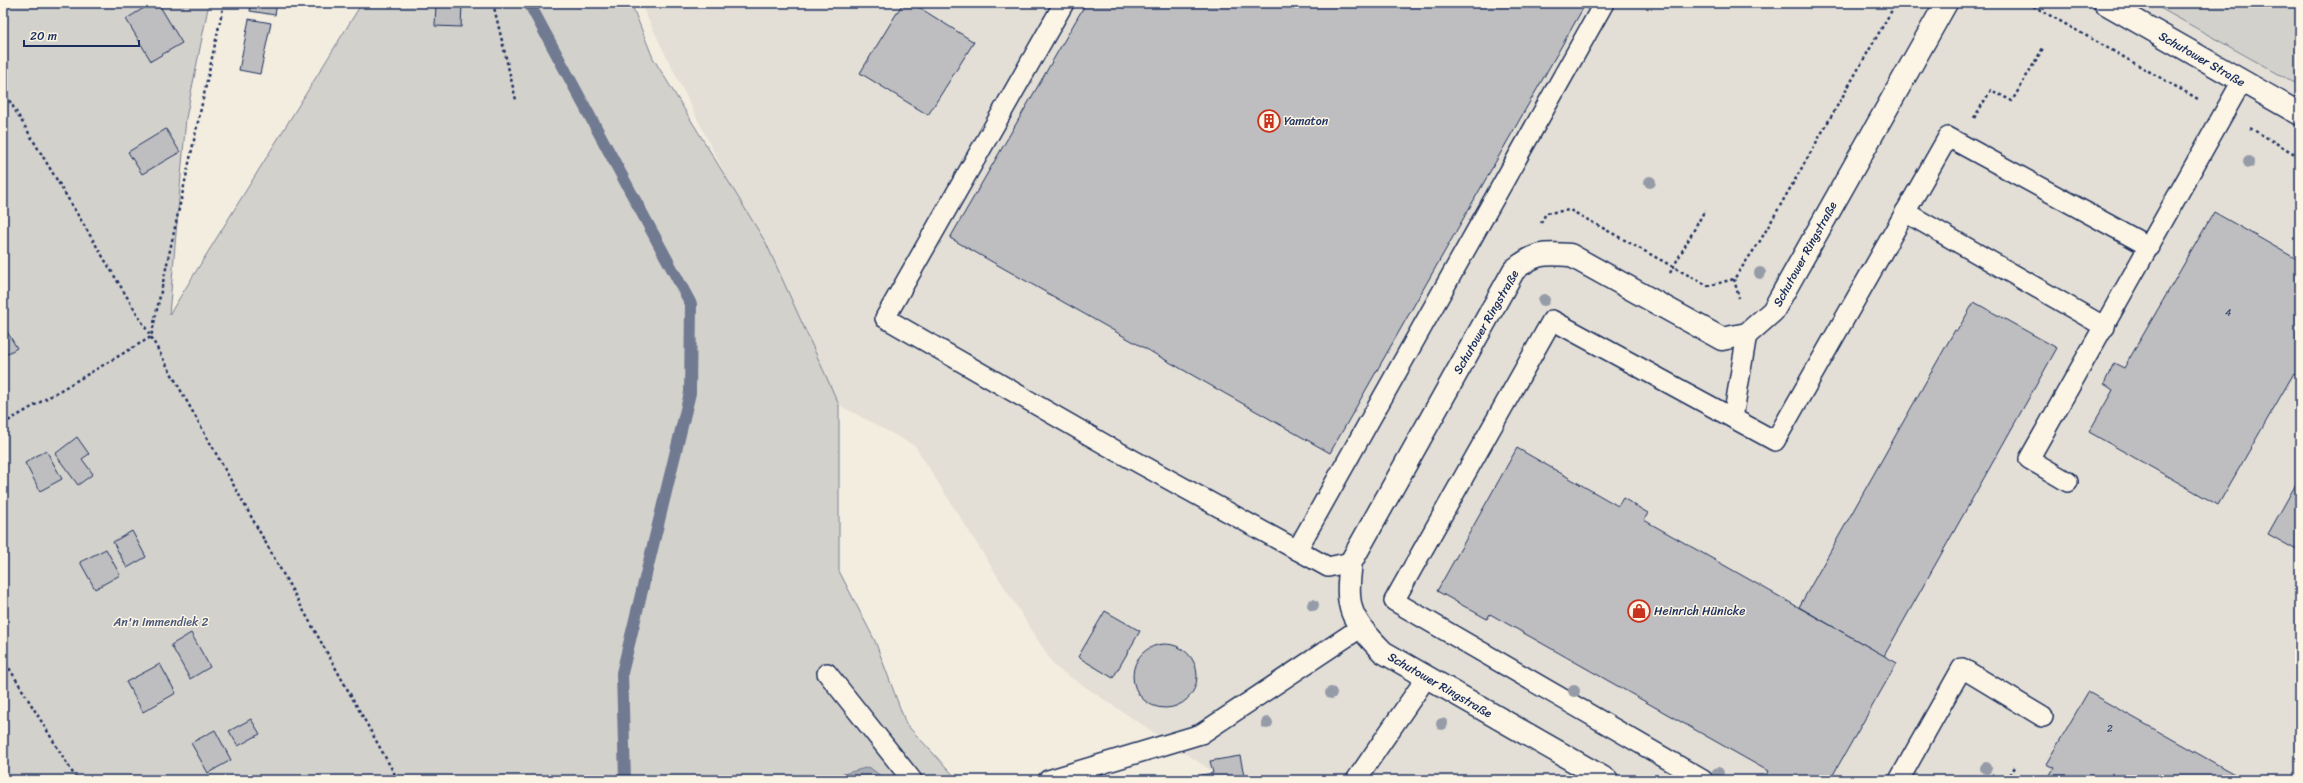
<svg xmlns="http://www.w3.org/2000/svg" width="2303" height="783" font-family="Sriracha,sans-serif">
<style>
.built{fill:#e3dfd6}
.green{fill:#d3d1cc;stroke:#778095}
.water{fill:#a9acb3;stroke:#707a91}
.lines{fill:none;stroke-linecap:round;stroke-linejoin:round}
.stream{stroke:#707a91;stroke-width:12}
.building{fill:#bebec0;stroke:#1b2f5e}
.lane-casing{stroke:#1b2f5e;stroke-width:22}
.street-casing{stroke:#1b2f5e;stroke-width:25}
.path{stroke:#1b2f5e;stroke-width:2.5;stroke-dasharray:3 3;stroke-linecap:butt}
.lane{stroke:#fcf5e5;stroke-width:19}
.street{stroke:#fcf5e5;stroke-width:22}
.tree{fill:#969ba8}
.labels{text-anchor:middle;stroke-width:3;stroke-linejoin:round;paint-order:stroke}
.number-label{font-size:10px;fill:#445376}
.street-label{font-size:12px;fill:#1b2f5e;stroke:#fcf5e5}
.poi-label{font-size:12px;fill:#1b2f5e;stroke:#fcf5e5;text-anchor:start}
.park-label{font-size:12px;fill:#49587a;stroke:#fcf5e5}
</style>
<rect width="100%" height="100%" fill="#f3ede0"/>
<filter id="ink" filterUnits="userSpaceOnUse"><feTurbulence type="fractalNoise" baseFrequency=".025" numOctaves="2"/><feDisplacementMap in="SourceGraphic" scale="8" xChannelSelector="R" yChannelSelector="G"/><feConvolveMatrix kernelMatrix="1 2 1 2 8 2 1 2 1" color-interpolation-filters="sRGB"/></filter>
<g filter="url(#ink)">
<path class="built" d="M640,3h1660v777h-1085l-3,-9 -157,-104 -140,-221 -76,-41z"/>
<g class="green">
<path d="M3,3h206l-23,115 -17,197 193,-312h269l22,55 113,185 73,162v166l36,70 31,83 52,56h-955z"/>
<path d="M2151,3h149v83z"/>
</g>
<path class="water" d="M869,767l17,13h-65z"/>
<g class="lines">
<path class="stream" d="M529,3l162,301 -1,89 -68,280 3,107"/>
</g>
<g class="building">
<path d="M152,3h6l24,40 -31,18 -25,-42z"/>
<path d="M251,3h26l-2,12 -25,-4z"/>
<path d="M436,3h26l-1,24 -26,-1z"/>
<path d="M903,3h9l62,39 -46,73 -68,-42z"/>
<path d="M1086,3h500l-256,450 -380,-215z"/>
<path d="M249,19l22,4 -11,51 -21,-4z"/>
<path d="M166,129l14,23 -38,22 -14,-22z"/>
<path d="M2214,212l86,49v115l-6,-3 -76,132 -129,-73 24,-42 -9,-6 10,-21 10,5z"/>
<path d="M1974,302l83,46 -173,308 -85,-49 156,-277 2,1z"/>
<path d="M3,325l14,23 -14,8z"/>
<path d="M77,437l12,17 -7,5 11,15 -15,11 -23,-31z"/>
<path d="M1517,448l101,58 5,-8 25,15 -4,7 253,143 -67,117h-59l-6,-3 3,-6 -278,-157 -3,5 -50,-28z"/>
<path d="M46,450l16,29 -22,12 -15,-28z"/>
<path d="M2300,477v75l-32,-18z"/>
<path d="M132,531l14,26 -19,11 -14,-26z"/>
<path d="M106,549l14,26 -25,14 -15,-27z"/>
<path d="M1105,611l35,20 -27,47 -35,-21z"/>
<path d="M191,633l19,34 -20,12 -19,-34z"/>
<circle cx="1165" cy="676" r="32"/>
<path d="M160,664l16,29 -33,19 -17,-30z"/>
<path d="M2088,692l157,88h-198l7,-12 -8,-4z"/>
<path d="M251,719l9,15 -22,12 -9,-15z"/>
<path d="M215,730l16,30 -23,13 -17,-30z"/>
<path d="M1240,756l5,24h-43l-1,-5 12,-2 -3,-12z"/>
</g>
<g class="lines">
<g class="lane-casing">
<g id="lane">
<path d="M1064,3l-179,315 221,127 222,122 23,-5"/>
<path d="M1905,212l200,115"/>
<path d="M1733,418l14,-84"/>
<path d="M2068,482l-39,-23 213,-378"/>
<path d="M1297,550l307,-547"/>
<path d="M827,673l85,107"/>
<path d="M1048,780l153,-46 159,-106"/>
<path d="M1356,780l70,-102"/>
<path d="M1703,780l-309,-179 158,-281 223,121 173,-304 202,110"/>
<path d="M1899,780l63,-112 81,49"/>
</g>
</g>
<g class="street-casing">
<g id="street">
<path d="M2105,3l195,111"/>
<path d="M1607,780l-224,-128c-33,-34 -38,-42 -32,-90l163,-292c21,-17 29,-17 56,-15l152,84 25,-5 26,-23 173,-308"/>
</g>
</g>
<g class="path">
<path d="M493,3l23,97"/>
<path d="M2028,3l170,96"/>
<path d="M3,90l148,247 247,443"/>
<path d="M1974,118l17,-28 21,11 31,-53"/>
<path d="M2250,128l50,29"/>
<path d="M1541,223l5,-10 24,-3 138,76 26,-7 26,-38 136,-238"/>
<path d="M1670,273l35,-63"/>
<path d="M1734,279l5,19"/>
<path d="M3,424l148,-87 73,-334"/>
<path d="M3,658l74,122"/>
<path d="M2007,780l8,-13"/>
</g>
<use href="#lane" class="lane"/>
<use href="#street" class="street"/>
</g>
<g class="tree">
<circle cx="2249" cy="162" r="6"/>
<circle cx="1650" cy="182" r="6"/>
<circle cx="1760" cy="273" r="6"/>
<circle cx="1544" cy="300" r="6"/>
<circle cx="1313" cy="605" r="6"/>
<circle cx="1574" cy="691" r="6"/>
<circle cx="1331" cy="693" r="6"/>
<circle cx="1267" cy="723" r="6"/>
<circle cx="1442" cy="724" r="6"/>
<circle cx="1986" cy="768" r="6"/>
<circle cx="1718" cy="773" r="6"/>
</g>
</g>
<defs>
<g id="building-ring" transform="scale(1.15)"><circle r="9.5" fill="#fcf5e5" stroke="#c8321e" stroke-width="1.5"/><path d="M-4-6H4V6H1V3H-1V6H-4ZM-2.5-4.3h1.7v1.8h-1.7ZM.8-4.3h1.7v1.8H.8ZM-2.5-1h1.7V.8h-1.7ZM.8-1h1.7V.8H.8Z" fill="#c8321e"/></g>
<g id="shop-ring" transform="scale(1.15)"><circle r="9.5" fill="#fcf5e5" stroke="#c8321e" stroke-width="1.5"/><path d="M-5-2.5h2.3a2.7 3.5 0 0 1 5.4 0H5L5.5 6h-11ZM-1.5-2.5h3a1.5 2.3 0 0 0-3 0Z" fill="#c8321e"/></g>
</defs>
<g fill-rule="evenodd">
<use href="#building-ring" x="1269" y="121"/>
<use href="#shop-ring" x="1639" y="611"/>
</g>
<g class="labels">
<g class="number-label">
<text x="2228" y="316">4</text>
<text x="2110" y="732">2</text>
</g>
<g class="street-label">
<text transform="translate(2202 59) rotate(30)" y="4">Schutower Straße</text>
<text transform="translate(1805 254) rotate(-61)" y="4">Schutower Ringstraße</text>
<text transform="translate(1486 322) rotate(-60)" y="4">Schutower Ringstraße</text>
<text transform="translate(1440 685) rotate(30)" y="4">Schutower Ringstraße</text>
</g>
<g class="poi-label">
<text x="1284" y="125">Yamaton</text>
<text x="1654" y="615">Heinrich Hünicke</text>
</g>
<g class="park-label">
<text x="161" y="626">An'n Immendiek 2</text>
</g>
</g>
<rect width="2303" height="783" fill="none" stroke="#fcf5e5" stroke-width="16"/>
<rect x="8" y="8" width="2287" height="767" fill="none" stroke="#1b2f5e" stroke-width="1.5" filter="url(#ink)"/>
<path d="M24 40v6h115v-6" fill="none" stroke="#1b2f5e" stroke-width="2"/>
<text x="30" y="40" font-size="12" fill="#1b2f5e" stroke="#fcf5e5" stroke-width="3" paint-order="stroke">20 m</text>
</svg>
